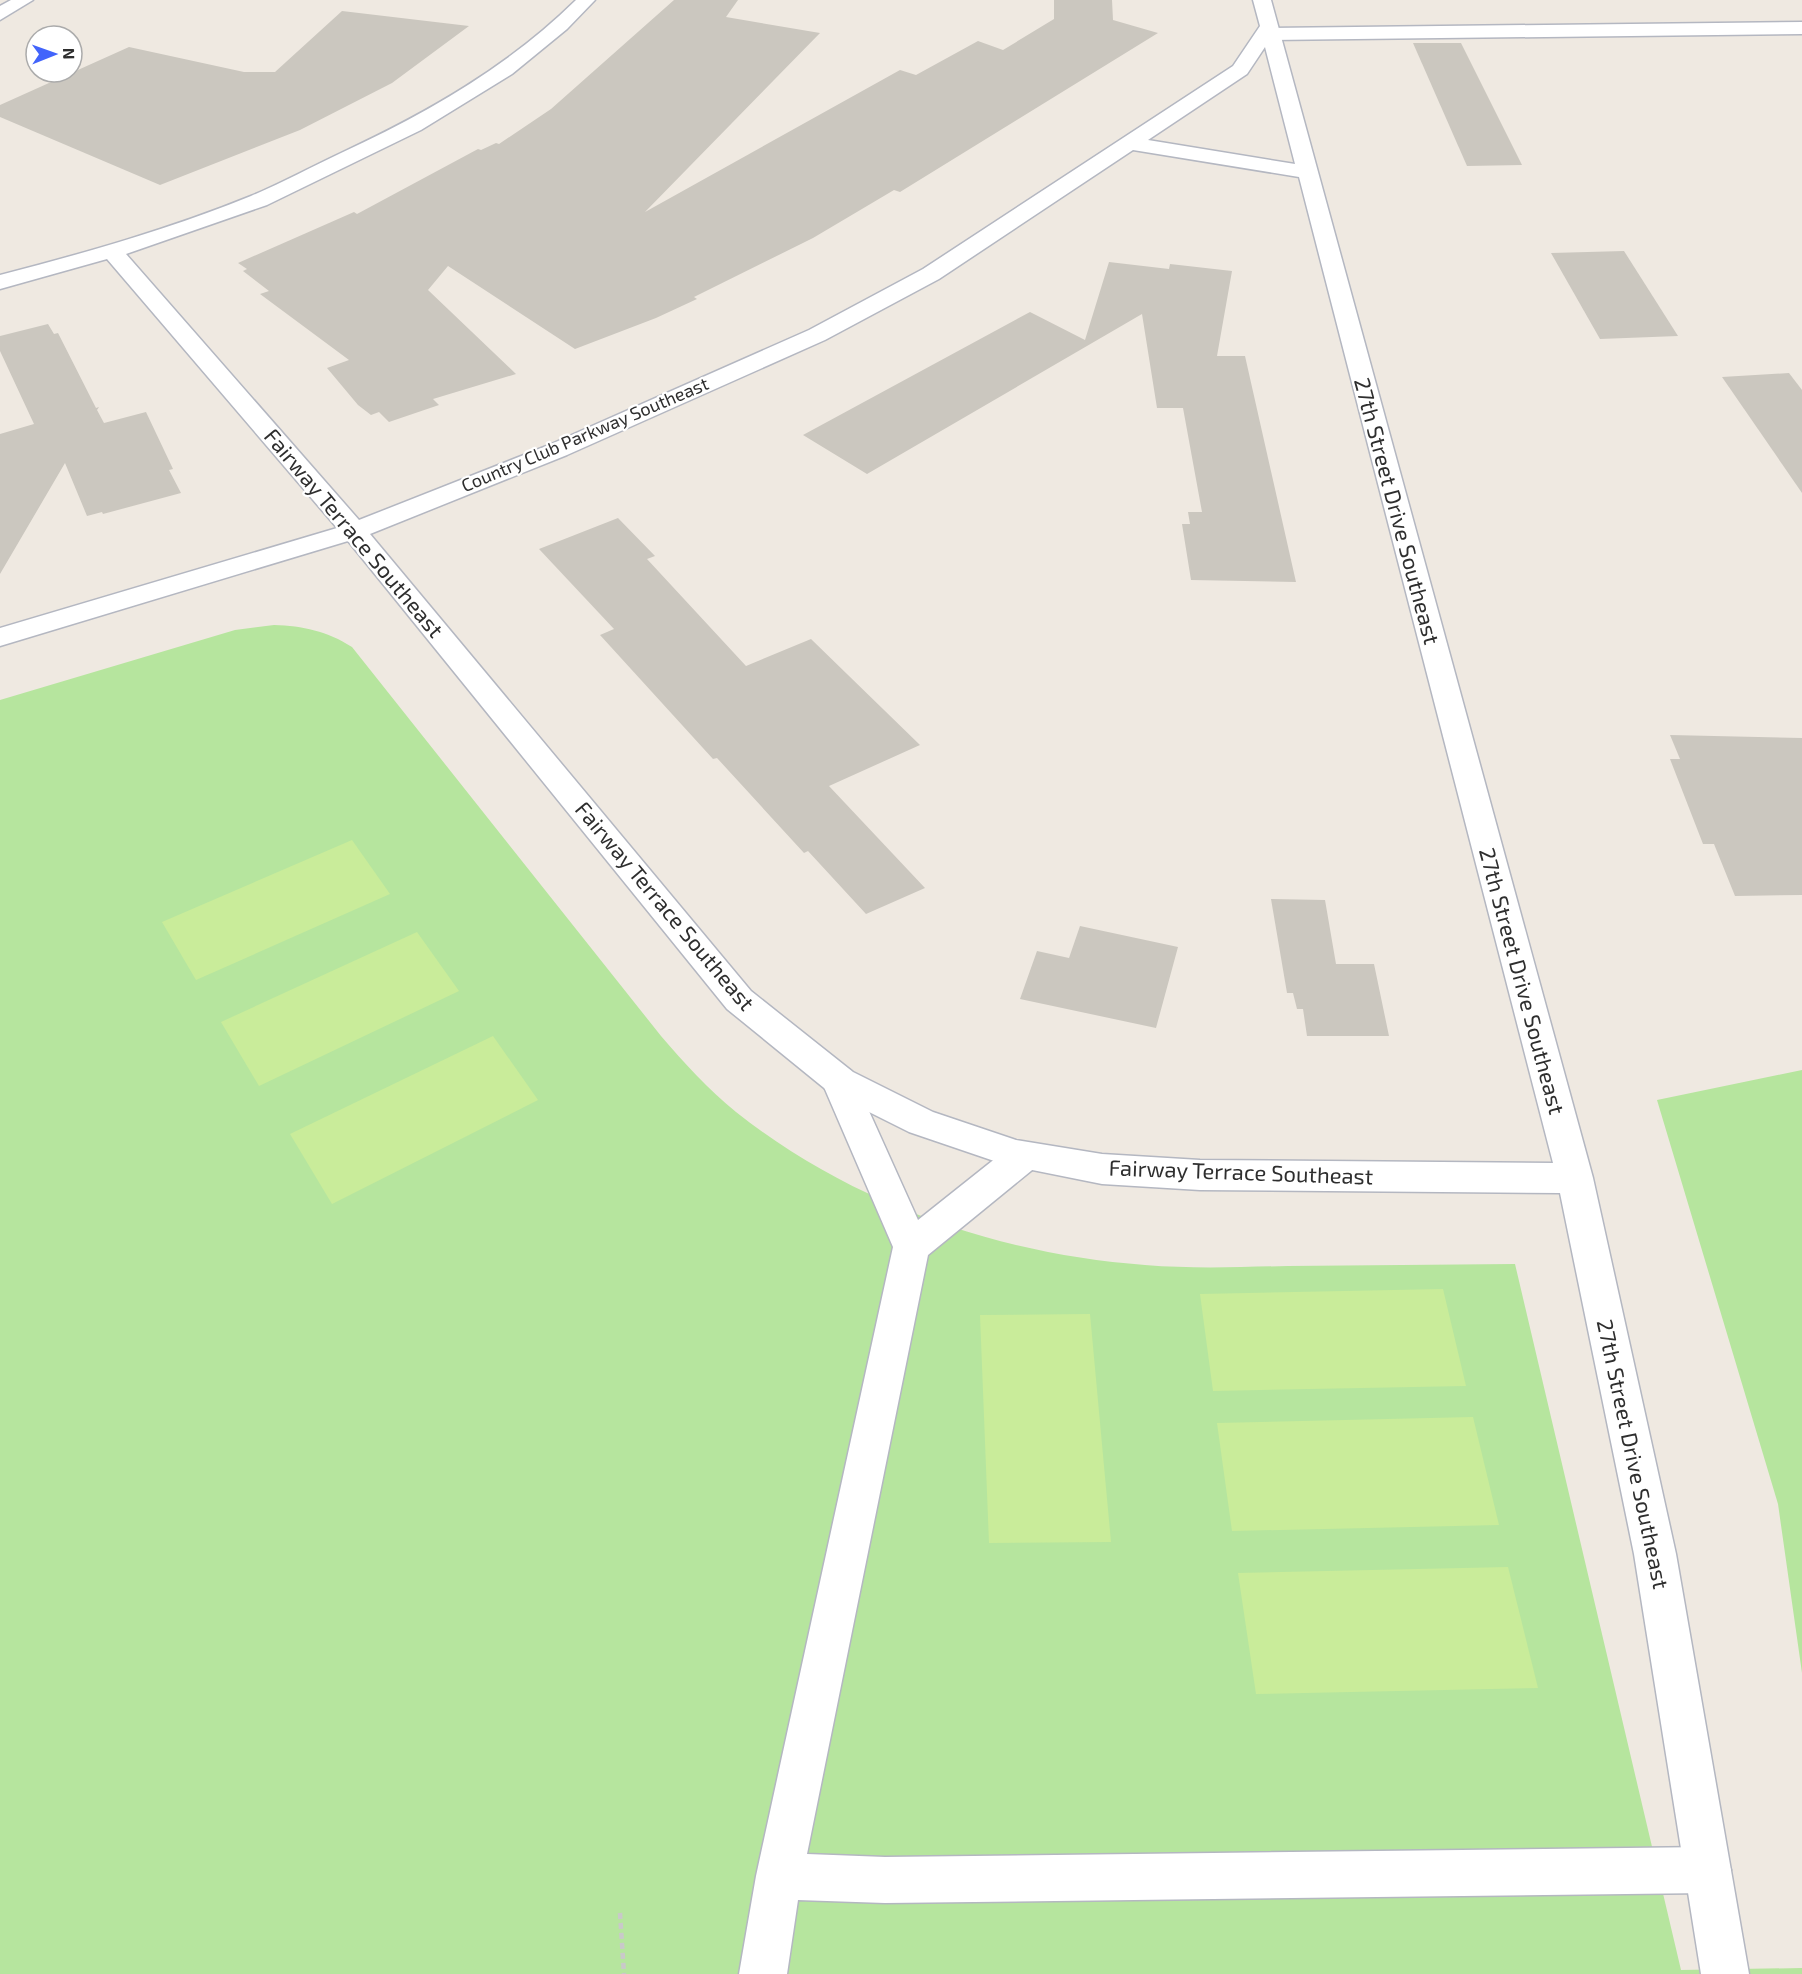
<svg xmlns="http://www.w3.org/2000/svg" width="1802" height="1974" font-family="'Exo 2',sans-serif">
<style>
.green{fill:#b6e59e}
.pitch{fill:#c9ec9a}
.building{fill:#cbc7bf}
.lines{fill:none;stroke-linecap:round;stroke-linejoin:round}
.lane-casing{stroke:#b4b7c1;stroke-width:3}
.street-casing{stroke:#b4b7c1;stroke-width:3}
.path{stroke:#c9c9c9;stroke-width:4.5;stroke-dasharray:6 4;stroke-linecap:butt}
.lane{fill:#fff;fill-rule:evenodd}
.street{fill:#fff;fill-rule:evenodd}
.labels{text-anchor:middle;stroke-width:4.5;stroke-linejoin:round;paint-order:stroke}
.far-street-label{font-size:18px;fill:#2e2e2e;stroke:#fff}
.street-label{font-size:22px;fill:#2e2e2e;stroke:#fff}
</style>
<rect width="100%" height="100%" fill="#efe9e1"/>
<g class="green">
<path d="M274,625c29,1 53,6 78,22l309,389c23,27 47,53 75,76 116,92 262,142 409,153 48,4 96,2 143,1 76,-1 151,-1 227,-2l166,706 121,-2v6h-1802v-1274l235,-70z"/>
<path d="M1802,1070v603l-24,-169 -121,-404z"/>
</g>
<g class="pitch">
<path d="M352,840l38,54 -194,86 -34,-58z"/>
<path d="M417,932l42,59 -200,95 -38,-64z"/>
<path d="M493,1036l45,64 -206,104 -42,-70z"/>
<path d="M1443,1289l23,97 -253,5 -13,-97z"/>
<path d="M1090,1314l21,228 -122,1 -9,-228z"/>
<path d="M1473,1417l26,108 -267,6 -15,-108z"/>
<path d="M1508,1567l30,121 -282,6 -18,-121z"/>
</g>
<g class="building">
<path d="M674,0h64l-12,17 94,16 -175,179 255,-142 16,5 62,-34 25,9 51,-31v-19h58l1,20 45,13 -258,159 -6,-2 -81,48 -119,59 3,2 -41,19 -81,31 -127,-83 -20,24 88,84 -83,25 6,6 -50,17 -10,-10 -8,3 -13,-10 -31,-37 22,-8 -89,-66 9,-3 -26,-20 4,-2 -9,-6 116,-51 3,2 121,-65 3,1 15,-7 3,1 52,-35z"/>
<path d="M342,11l127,15 -77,57 -92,47 -140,55 -160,-68v-12l129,-58 115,25h31z"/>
<path d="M1413,43h48l61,122 -55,1z"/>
<path d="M1624,251l54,85 -78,3 -49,-86z"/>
<path d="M1109,262l60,7 1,-5 62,7 -15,85h28l51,226 -105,-2 -9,-56h8l-2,-12h14l-19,-104h-26l-15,-94 -275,160 -64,-39 227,-123 55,28z"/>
<path d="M48,324l6,10 4,-1 38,75 3,-1 -2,3 7,13 42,-11 27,57 -4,1 12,23 -78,21 -1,-2 -15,4 -22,-53 -65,111v-140l34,-10 -34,-73v-15z"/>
<path d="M1789,373l13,17v103l-80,-116z"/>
<path d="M618,518l37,38 -8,3 99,107 65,-27 109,106 -91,41 96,102 -59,26 -58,-63 -4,2 -87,-95 -4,1 -113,-124 14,-6 -75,-80z"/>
<path d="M1670,735l132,3v157l-67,1 -21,-52h-11l-33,-85h10z"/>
<path d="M1271,899l54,1 11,64h38l15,72h-82l-4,-27h-6l-4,-16h-6z"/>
<path d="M1080,926l98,21 -22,81 -136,-29 17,-48 32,7z"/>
</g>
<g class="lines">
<g class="lane-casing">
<g id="lane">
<path d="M1802,22v12l-533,6 -9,-6 9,-6z"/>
<path d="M838,1066l12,4 5,10 63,140 93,-74 13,-4 13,4 5,10 -5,10 -109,89 -121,599 78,3 823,-10 16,7 7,16 -7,16 -16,7 -823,10 -87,-3 -11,74h-48l17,-98 137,-629 -72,-167 5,-10z"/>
</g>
</g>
<g class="street-casing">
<g id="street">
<path d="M11,0h22l-33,20v-14z"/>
<path d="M576,0h19l-28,29 -55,45 -91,56 -154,75 -141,49 233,266 190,-75 260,-115 114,-61 310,-203 27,-40 -7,-26h18l322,1178 83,376 73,420h-48l-67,-420 -74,-361 -360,-3 -98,-6 -99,-20 -94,-32 -80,-40 -102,-83 -379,-468 -348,105v-18l337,-100 -230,-269 -107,30v-14c85,-22 170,-46 251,-79 31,-13 60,-29 90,-43 86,-40 167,-86 235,-153zM1265,47l30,117 -147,-24 99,-66zM1133,150l166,27 254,986 -353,-3 -98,-6 -86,-14 -83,-28 -80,-40 -102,-81 -381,-457 197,-79 258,-115 114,-61z"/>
</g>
</g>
<path class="path" d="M620,1913l4,61"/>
<use href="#lane" class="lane"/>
<use href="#street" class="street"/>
</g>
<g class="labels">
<g class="far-street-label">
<text transform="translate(585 435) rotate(-23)" y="6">Country Club Parkway Southeast</text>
</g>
<g class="street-label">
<text transform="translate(1397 511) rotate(75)" y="8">27th Street Drive Southeast</text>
<text transform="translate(354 533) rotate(50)" y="8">Fairway Terrace Southeast</text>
<text transform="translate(665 906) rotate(50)" y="8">Fairway Terrace Southeast</text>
<text transform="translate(1522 981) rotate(75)" y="8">27th Street Drive Southeast</text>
<text transform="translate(1241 1172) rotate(2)" y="8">Fairway Terrace Southeast</text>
<text transform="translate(1633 1454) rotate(78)" y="8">27th Street Drive Southeast</text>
</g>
</g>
<g transform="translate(54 54) rotate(89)"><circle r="28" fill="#ffffff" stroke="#ababab" stroke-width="1.5"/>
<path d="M0-4.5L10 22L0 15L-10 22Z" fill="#4264fb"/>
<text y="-9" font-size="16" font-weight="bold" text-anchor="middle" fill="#2e2e2e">N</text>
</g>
</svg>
